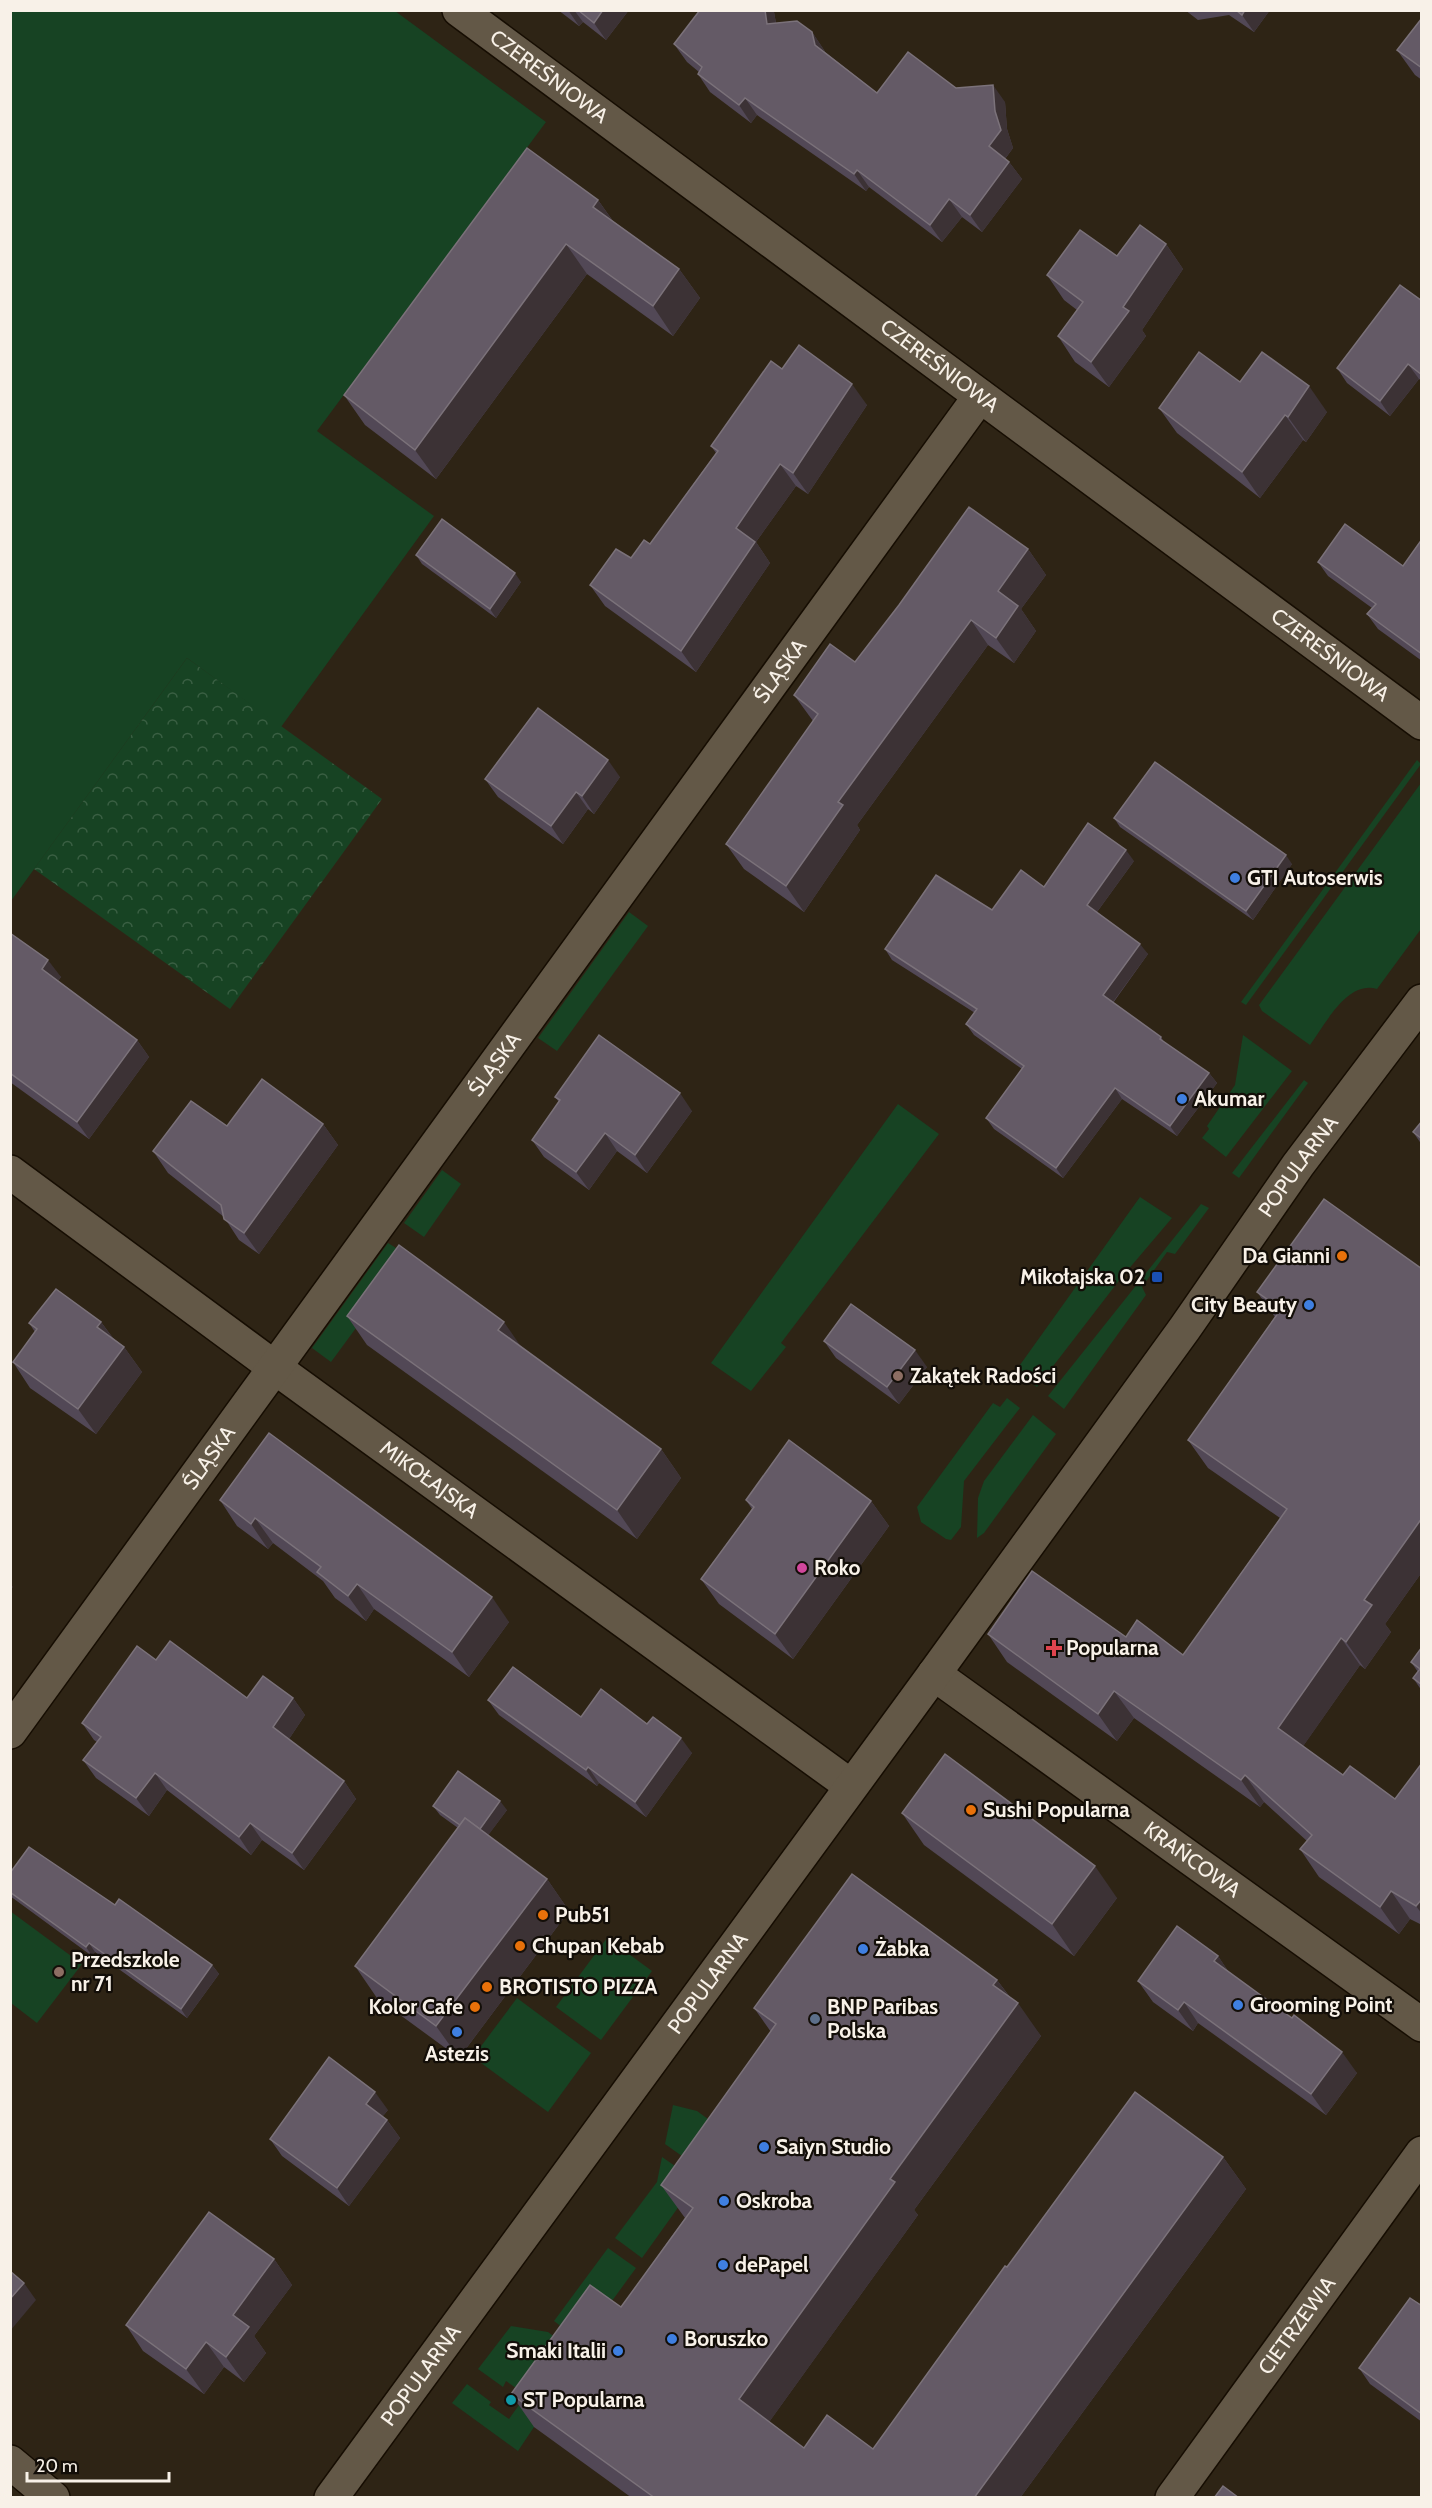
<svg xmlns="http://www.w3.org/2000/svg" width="1432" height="2508" font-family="Cabin,sans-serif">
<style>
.green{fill:#174323}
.forest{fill:url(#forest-crowns)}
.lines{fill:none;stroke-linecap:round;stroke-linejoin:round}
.minor-casing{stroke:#160d02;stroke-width:36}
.minor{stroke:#635847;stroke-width:33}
.wall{fill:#524856}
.shaded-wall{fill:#3c3235}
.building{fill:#645a66;stroke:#7b727a;stroke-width:1.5}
.shop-dot{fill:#3f7fe0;stroke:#130e08;stroke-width:2}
.food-dot{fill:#e8710a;stroke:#130e08;stroke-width:2}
.transit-dot{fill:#1a4fb4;stroke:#130e08;stroke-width:2}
.education-dot{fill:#8d6e63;stroke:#130e08;stroke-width:2}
.hotel-dot{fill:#d1479c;stroke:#130e08;stroke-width:2}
.health-dot{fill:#e0444e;stroke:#130e08;stroke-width:2}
.service-dot{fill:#5c6f8a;stroke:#130e08;stroke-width:2}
.culture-dot{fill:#0f9aa8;stroke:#130e08;stroke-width:2}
.labels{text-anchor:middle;stroke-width:4.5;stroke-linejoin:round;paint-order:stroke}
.street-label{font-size:21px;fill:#f8f1e8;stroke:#130e08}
.poi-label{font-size:21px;font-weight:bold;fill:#f8f1e8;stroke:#130e08;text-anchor:start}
</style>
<defs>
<pattern id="forest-crowns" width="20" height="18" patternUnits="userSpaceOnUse" patternTransform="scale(1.5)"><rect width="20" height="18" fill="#174323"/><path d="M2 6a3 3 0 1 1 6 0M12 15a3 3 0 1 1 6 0" fill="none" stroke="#3a5f43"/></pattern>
</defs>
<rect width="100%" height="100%" fill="#2e2415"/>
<g class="green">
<path d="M11,11h384l151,111 -229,309 117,85 -153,211 -94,-69 -176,243z"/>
<path d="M1417,760l4,4 -175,241 -5,-3z"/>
<path d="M1421,783v146l-44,60c-30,-9 -52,36 -67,56l-48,-34 -3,-6z"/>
<path d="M629,912l19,14 -91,125 -19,-13z"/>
<path d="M1243,1035l49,36 -66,86 -24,-19 7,-9 -2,-3 28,-41z"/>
<path d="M1304,1080l4,3 -69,95 -7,-5z"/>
<path d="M898,1104l41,30 -158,209 5,4 -35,44 -40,-28z"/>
<path d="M442,1170l19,14 -37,53 -20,-14z"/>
<path d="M1140,1197l32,21 -51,60 -84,109 -22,-15z"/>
<path d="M1201,1204l8,4 -34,46 -8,-2 -25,35 4,8 -82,114 -16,-13z"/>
<path d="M388,1243l21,13 -78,106 -19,-14z"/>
<path d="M1007,1398l13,10 -56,73 -3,46 -10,13 -5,-1 -25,-17 -4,-15 76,-104 7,4z"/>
<path d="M1033,1415l23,19 -72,99 -7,5 1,-40 6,-17z"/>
<path d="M10,1911l72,53 -45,59 -26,-20z"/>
<path d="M607,1938l45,33 -51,69 -45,-33z"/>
<path d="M517,1998l74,55 -43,59 -75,-55z"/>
<path d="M673,2105l24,6 33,24 -27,36 -38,-27z"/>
<path d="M662,2157l35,24 -55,77 -27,-20 42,-56z"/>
<path d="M608,2248l28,20 -54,74 -28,-21z"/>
<path d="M511,2326l37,6 27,20 -41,75 -16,24 -66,-48 15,-19 24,18 -2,3 20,14 17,-24 -20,-14 -3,6 -25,-18z"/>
</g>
<path class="forest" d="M187,658l195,141 -152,210 -196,-140z"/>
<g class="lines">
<g class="minor-casing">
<g id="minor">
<path id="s1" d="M459,10l963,713"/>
<path id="s2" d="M10,1172l264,195 577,419"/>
<path id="s3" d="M934,1674l488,351"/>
<path id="s4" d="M10,1732l970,-1336"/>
<path d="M10,2462l43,36"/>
<path id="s5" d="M331,2498l603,-824 251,-346 113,-163 124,-164"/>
<path id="s6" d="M1172,2498l250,-345"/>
</g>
</g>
<use href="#minor" class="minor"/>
</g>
<g class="wall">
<path d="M558,10h71l-23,30 -23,-18 -4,4z"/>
<path d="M1185,10h85l-16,22 -25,-17 -31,5z"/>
<path d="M774,12l2,11 36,9 12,18 1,2 52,41 79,-5 49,14 2,27 6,19 -8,11 4,3 13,17 -40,53 -20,-15 -20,25 -73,-55 -3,4 -109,-76 -6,8 -41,-31 -12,-18 1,-2 -12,-10 -13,-18z"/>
<path d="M1422,18v62l-7,-5 -18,-25z"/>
<path d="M598,200l15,21 66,48 21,29 -27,38 -86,-62 -151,205 -71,-54 -21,-30z"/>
<path d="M1166,244l17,25 -41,61 4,6 -37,51 -34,-25 -17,-26 19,-26 -13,-10 -17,-25z"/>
<path d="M1422,301v80l-3,-2 -29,37 -43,-33 -10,-15z"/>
<path d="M782,369l85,36 -59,89 -12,-8 -40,56 14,21 -74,109 -91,-66 -15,-21 41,-27 19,-14 66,-91 -5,-7z"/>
<path d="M1240,382l87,30 -21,30 -3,-2 -43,58 -83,-65 -18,-25z"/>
<path d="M1422,539v122l-44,-32 -11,-15 5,-6 -44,-32 -10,-14 85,4z"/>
<path d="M1028,549l18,26 -25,34 15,22 -22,32 -26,-18 -131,180 3,5 -56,82 -60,-43 -18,-25 87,-123 -19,-26 61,-33z"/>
<path d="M416,555l105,27 -25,36 -74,-54z"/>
<path d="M620,777l-26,37 -6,-5 -25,35 -65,-47 -13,-18z"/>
<path d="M1114,818l178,46 -39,56 -133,-93z"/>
<path d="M1134,861l-37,51 51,42 -35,49 48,34 3,5 45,31 8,10 -40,53 -55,-37 -59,79 -69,-49 -8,-11 36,-49 -48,-34 -8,-11 9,-11 -83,-53 -7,-11 107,-39 52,-23z"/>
<path d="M10,933l51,44 -3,4 79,59 12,17 -60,82 -79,-57z"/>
<path d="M555,1097l137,14 -45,62 -30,-22 -28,39 -45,-33 -12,-17 27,-38z"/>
<path d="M323,1124l15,21 -79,109 -20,-14 -15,-23 -56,-44 -15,-22 74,-25z"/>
<path d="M1413,1132l9,7v6z"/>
<path d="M1422,1269v303l-37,52 6,8 -26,37 -5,-4 -57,81 40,29 52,24 27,-36v162l-12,-6 -11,15 -80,-57 -19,-28 7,-8 -43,-39 -4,5 -126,-89 -17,23 -110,-79 -19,-28 138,3 57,18 97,-137 -72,-50 -20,-28 87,-123 -18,-25z"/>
<path d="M347,1316l314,133 20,29 -44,61 -270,-194z"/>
<path d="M101,1322l12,16 11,9 18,25 -46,62 -66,-46 -17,-26 22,-30 -6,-9z"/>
<path d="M824,1341l103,26 -28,37 -63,-46z"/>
<path d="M220,1500l289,122 -40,55 -95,-68 -8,12 -31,-23 -12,-17 -50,-38 -5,6 -31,-23z"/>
<path d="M746,1500l125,1 18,25 -96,133 -74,-55 -18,-25 51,-70z"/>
<path d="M1422,1647v44l-9,-13 5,-6 -7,-10z"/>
<path d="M156,1660l91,38h46l12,17 -16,24 55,42 12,18 -52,71 -42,-30 -11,15 -84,-65 -18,26 -53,-38 -13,-18 14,-18 -3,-2 -12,-17z"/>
<path d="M488,1700l93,17 66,7 45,29 -46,64 -47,-34 -2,3 -98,-71z"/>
<path d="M433,1806l74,4 -19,25 59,44 22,32 -110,147 -82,-60 -22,-32 103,-138 -18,-13z"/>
<path d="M902,1813l215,85 -43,58 -150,-111z"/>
<path d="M10,1873l105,32 97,60 7,9 -32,44 -92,-66 -3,4 -82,-60z"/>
<path d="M1218,1956l10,15 129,102 -31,42 -128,-92 -5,8 -40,-29 -15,-21z"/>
<path d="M997,1980l13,17 31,39 -127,174 4,5 -149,207 35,26 69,1 134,-182 216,-110 23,32 -226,309h-388l-98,-71 -23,-33 110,-87 64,-89 -24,-33 110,-153 -17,-24z"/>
<path d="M388,2110l-6,7 5,3 13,18 -51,68 -67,-50 -12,-17z"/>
<path d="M274,2259l18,26 -38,51 12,17 -22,29 -20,-15 -20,27 -61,-43 -17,-26z"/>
<path d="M1422,2306v116l-52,-38 -11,-16z"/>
</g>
<g class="shaded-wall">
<path d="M568,10h6l9,12 -4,4z"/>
<path d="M603,10h26l-23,30 -12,-17z"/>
<path d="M765,10h8l1,2 5,30 -12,-18z"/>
<path d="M1245,10h25l-16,22 -12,-17z"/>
<path d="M812,32l12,18 3,12 -12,-17z"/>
<path d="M993,85l12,17 2,27 6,19 -12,16 -12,-18 6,-35z"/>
<path d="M745,98l12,17 -6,8 -12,-18z"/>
<path d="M1009,162l13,17 -40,53 -12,-17z"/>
<path d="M857,170l12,17 -3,4 -12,-17z"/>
<path d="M949,199l13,18 -20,25 -12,-17z"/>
<path d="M598,200l21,30 -26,-23z"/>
<path d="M566,244l21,30 -151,205 -21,-29z"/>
<path d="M1166,244l17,25 -41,61 4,6 -37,51 -18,-25 32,-55z"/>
<path d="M679,269l21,29 -27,38 -20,-30z"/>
<path d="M1408,364l11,15 -29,37 -10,-15z"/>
<path d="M852,384l15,21 -59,89 -15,-21z"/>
<path d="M1309,386l18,26 -21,30 -18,-25z"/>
<path d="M1285,415l18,25 -43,58 -18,-26z"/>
<path d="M780,464l16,22 -40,56 14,21 -74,109 -15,-21 55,-123z"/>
<path d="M1028,549l18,26 -25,34 15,22 -22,32 -18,-25 2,-47z"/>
<path d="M515,573l6,9 -25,36 -6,-9z"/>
<path d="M971,620l17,25 -131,180 3,5 -56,82 -18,-26 52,-84z"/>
<path d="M608,760l12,17 -26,37 -12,-18z"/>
<path d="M576,792l12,17 -25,35 -12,-18z"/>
<path d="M1126,850l8,11 -40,55 -7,-11z"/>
<path d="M1286,855l6,9 -39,56 -7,-9z"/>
<path d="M1140,944l8,10 -38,52 -7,-11z"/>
<path d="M48,960l13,17 -7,9 -12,-17z"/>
<path d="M137,1040l12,17 -60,82 -12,-17z"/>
<path d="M1209,1073l8,10 -40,53 -7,-10z"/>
<path d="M1115,1088l7,11 -59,79 -7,-10z"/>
<path d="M680,1093l12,18 -45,62 -12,-18z"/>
<path d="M323,1124l15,21 -79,109 -15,-21z"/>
<path d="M605,1133l12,18 -28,39 -13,-18z"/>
<path d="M101,1322l18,25 -22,-20z"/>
<path d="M504,1322l20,29 -26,-21z"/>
<path d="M124,1347l18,25 -46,62 -18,-25z"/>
<path d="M915,1350l12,17 -28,37 -12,-17z"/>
<path d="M661,1449l20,29 -44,61 -20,-29z"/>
<path d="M871,1501l18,25 -96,133 -18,-25z"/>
<path d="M255,1518l18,25 -5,6 -17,-25z"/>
<path d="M1422,1518v54l-37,52 6,8 -26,37 -19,-27 18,-42z"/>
<path d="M10,1583l3,4 -3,4z"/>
<path d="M357,1584l17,25 -8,12 -18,-25z"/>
<path d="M492,1597l17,25 -40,55 -17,-25z"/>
<path d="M1341,1638l19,27 -63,90 -19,-27z"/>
<path d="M1114,1691l20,27 -17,23 -19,-27z"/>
<path d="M293,1698l12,17 -20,30 -12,-18z"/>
<path d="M681,1738l11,15 -46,64 -11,-15z"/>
<path d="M588,1767l11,16 -2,3 -11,-16z"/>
<path d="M155,1773l12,17 -18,26 -13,-18z"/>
<path d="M1245,1775l19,27 -4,5 -19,-27z"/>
<path d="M344,1781l12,18 -52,71 -12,-17z"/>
<path d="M500,1801l7,9 -26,35 -6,-9z"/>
<path d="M250,1823l12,17 -11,15 -12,-18z"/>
<path d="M1095,1866l22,32 -43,58 -22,-32z"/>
<path d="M547,1879l22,32 -110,147 -23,-32z"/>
<path d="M1391,1891l19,28 -11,15 -19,-27z"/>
<path d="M1422,1899v15l-6,-8z"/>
<path d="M89,1943l6,9 -3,4 -6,-9z"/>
<path d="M1218,1956l14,21 -18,-16z"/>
<path d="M212,1965l7,9 -32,44 -6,-9z"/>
<path d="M997,1980l19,26 2,-3 23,33 -127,174 4,5 -156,217 -23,-33 151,-220 103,-194z"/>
<path d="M1184,2002l14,21 -5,8 -15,-21z"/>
<path d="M1342,2052l15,21 -31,42 -15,-21z"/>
<path d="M375,2092l13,18 -10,12 -12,-18z"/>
<path d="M387,2120l13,18 -51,68 -12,-18z"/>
<path d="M1223,2157l23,32 -226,309h-46z"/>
<path d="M274,2259l18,26 -38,51 12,17 -22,29 -18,-25 7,-42z"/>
<path d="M24,2283l12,17 -26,31v-32z"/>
<path d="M206,2342l18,25 -20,27 -18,-25z"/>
</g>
<g class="building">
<path d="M578,10h25l-9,13z"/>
<path d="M700,10h65l2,14 30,-3 15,11 3,13 62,48 31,-41 48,36 37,-3 2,26 6,19 -12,16 20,16 -39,53 -21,-16 -19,26 -73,-55 -3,4 -109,-76 -6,7 -41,-31 4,-7 -28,-23z"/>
<path d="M1236,10h9l-3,5z"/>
<path d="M1422,18v50l-25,-18z"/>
<path d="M527,148l71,52 -5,7 86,62 -26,37 -87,-62 -151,206 -71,-55z"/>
<path d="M1140,225l26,19 -43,63 6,4 -38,51 -33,-26 25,-34 -36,-27 33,-45 37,26z"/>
<path d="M1400,285l22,16v74l-14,-11 -28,37 -43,-33z"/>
<path d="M799,345l53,39 -59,89 -13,-9 -44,64 19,14 -74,109 -91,-66 26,-36 15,9 13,-18 6,4 68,-93 -7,-5 60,-85 11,8z"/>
<path d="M1199,352l41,30 22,-30 47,34 -21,31 -3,-2 -43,57 -83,-64z"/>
<path d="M969,507l59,42 -30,42 20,15 -22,32 -25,-18 -133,182 5,3 -57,81 -60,-42 92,-130 -24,-19 36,-51 25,18 44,-57z"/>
<path d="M442,519l73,54 -25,36 -74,-54z"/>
<path d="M1345,524l58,42 19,-27v115l-55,-40 9,-10 -58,-42z"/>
<path d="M538,708l70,52 -26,36 -6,-4 -25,34 -66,-47z"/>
<path d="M1155,762l131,93 -40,56 -132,-93z"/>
<path d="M1088,823l38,27 -39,55 53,39 -37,51 58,42 -1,2 49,34 -39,53 -55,-38 -59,80 -70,-50 38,-52 -58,-42 11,-15 -92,-60 51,-74 56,35 29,-40 23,17z"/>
<path d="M10,933l38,27 -6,9 95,71 -60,82 -67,-49z"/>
<path d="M599,1035l81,58 -45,62 -30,-22 -29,39 -44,-32 28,-40 -5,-3z"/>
<path d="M262,1079l61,45 -79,109 -20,-14 -3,-14 -68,-54 38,-50 36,25z"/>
<path d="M1422,1121v18l-9,-7z"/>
<path d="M1324,1199l98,70v249l-58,82 8,5 -26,37 -5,-4 -63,90 65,47 7,-9 45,33 27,-36v136l-6,7 -25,-15 -11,16 -80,-58 12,-14 -67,-60 -4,5 -127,-89 -16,23 -110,-80 44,-63 94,66 11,-17 46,35 104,-146 -99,-69 93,-131 -24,-17z"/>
<path d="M399,1245l105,77 -6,8 163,119 -44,61 -270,-194z"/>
<path d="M56,1289l45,33 -4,5 27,20 -46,62 -65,-47 24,-33 -8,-6z"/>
<path d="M851,1304l64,46 -28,37 -63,-46z"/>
<path d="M269,1433l223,164 -40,55 -95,-68 -9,12 -31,-24 4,-5 -66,-49 -4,6 -31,-24z"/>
<path d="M789,1440l82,61 -96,133 -74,-55 53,-72 -8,-7z"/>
<path d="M170,1641l77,57 16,-22 30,22 -20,29 71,54 -52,72 -42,-30 -11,14 -84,-64 -19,25 -53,-38 18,-23 -19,-14 55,-77 19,14z"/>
<path d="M1422,1647v38l-9,-7 7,-9 -9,-7z"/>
<path d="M513,1667l68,50 20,-28 46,35 6,-7 28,21 -46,64 -47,-35 -2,3 -98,-70z"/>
<path d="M945,1754l150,112 -43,58 -150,-111z"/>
<path d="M458,1771l42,30 -20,28 -15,-11 -5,7 -27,-19z"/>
<path d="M465,1818l82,61 -111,147 -81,-60z"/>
<path d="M29,1847l86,58 4,-6 93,66 -31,44 -92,-66 -3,4 -76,-55v-19z"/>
<path d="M852,1874l145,106 -4,5 25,18 -128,176 5,3 -156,217 65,49 23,-33 46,34 132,-183 2,1 128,-175 88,65 -249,341h-319l-144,-104 79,-109 31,22 72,-99 -32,-23 115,-161 -22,-16z"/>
<path d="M1177,1926l41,30 -4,5 78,57 2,-3 48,37 -31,42 -127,-92 -6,8 -40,-29z"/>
<path d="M329,2057l46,35 -9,12 21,16 -50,68 -67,-49z"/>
<path d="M209,2212l65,47 -41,56 16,12 -23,30 -20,-15 -20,27 -60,-44z"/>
<path d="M10,2271l14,12 -14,16z"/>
<path d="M1410,2298l12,8v108l-63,-46z"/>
<path d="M1223,2486l16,12h-25z"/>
</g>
<g class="shop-dot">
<circle cx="1235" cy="878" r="6"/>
<circle cx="1182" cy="1099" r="6"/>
<circle cx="1309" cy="1305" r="6"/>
<circle cx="863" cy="1949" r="6"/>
<circle cx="1238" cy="2005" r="6"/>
<circle cx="457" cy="2032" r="6"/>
<circle cx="764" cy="2147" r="6"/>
<circle cx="724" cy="2201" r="6"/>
<circle cx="723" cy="2265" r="6"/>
<circle cx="672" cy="2339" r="6"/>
<circle cx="618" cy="2351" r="6"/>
</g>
<g class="food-dot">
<circle cx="1342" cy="1256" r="6"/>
<circle cx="971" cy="1810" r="6"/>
<circle cx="543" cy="1915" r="6"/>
<circle cx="520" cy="1946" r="6"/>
<circle cx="487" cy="1987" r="6"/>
<circle cx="475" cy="2007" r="6"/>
</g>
<rect class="transit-dot" x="1151" y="1271" width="12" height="12" rx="3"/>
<g class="education-dot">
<circle cx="898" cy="1376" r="6"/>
<circle cx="59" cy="1972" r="6"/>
</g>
<circle class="hotel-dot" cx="802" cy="1568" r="6"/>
<path class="health-dot" d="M1051 1639h6v6h6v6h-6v6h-6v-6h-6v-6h6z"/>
<circle class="service-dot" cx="815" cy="2019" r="6"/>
<circle class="culture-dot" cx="511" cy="2400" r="6"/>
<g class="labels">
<g class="street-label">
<text dy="7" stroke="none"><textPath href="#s1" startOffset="112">CZEREŚNIOWA</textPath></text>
<text dy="7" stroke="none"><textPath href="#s1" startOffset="598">CZEREŚNIOWA</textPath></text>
<text dy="7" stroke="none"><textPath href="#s1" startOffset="1084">CZEREŚNIOWA</textPath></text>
<text dy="7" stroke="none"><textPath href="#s4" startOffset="1311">ŚLĄSKA</textPath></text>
<text dy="7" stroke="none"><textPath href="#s4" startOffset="825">ŚLĄSKA</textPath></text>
<text dy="7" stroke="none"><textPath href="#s5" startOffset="1646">POPULARNA</textPath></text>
<text dy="7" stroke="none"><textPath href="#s4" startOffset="339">ŚLĄSKA</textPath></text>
<text dy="7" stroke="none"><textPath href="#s2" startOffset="520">MIKOŁAJSKA</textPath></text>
<text dy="7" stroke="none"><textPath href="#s3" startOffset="318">KRAŃCOWA</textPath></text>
<text dy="7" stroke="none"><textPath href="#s5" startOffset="638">POPULARNA</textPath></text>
<text dy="7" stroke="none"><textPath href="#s6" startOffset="213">CIETRZEWIA</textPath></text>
<text dy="7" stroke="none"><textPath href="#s5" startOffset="152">POPULARNA</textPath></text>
</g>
<g class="poi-label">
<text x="1247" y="885">GTI Autoserwis</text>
<text x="1194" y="1106">Akumar</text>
<text x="1330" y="1263" text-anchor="end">Da Gianni</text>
<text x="1145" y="1284" text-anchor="end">Mikołajska 02</text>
<text x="1297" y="1312" text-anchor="end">City Beauty</text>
<text x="910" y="1383">Zakątek Radości</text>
<text x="814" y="1575">Roko</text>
<text x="1066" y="1655">Popularna</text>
<text x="983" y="1817">Sushi Popularna</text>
<text x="555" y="1922">Pub51</text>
<text x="532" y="1953">Chupan Kebab</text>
<text x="875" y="1956">Żabka</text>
<text x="71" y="1967">Przedszkole<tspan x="71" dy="24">nr 71</tspan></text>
<text x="499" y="1994">BROTISTO PIZZA</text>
<text x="1250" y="2012">Grooming Point</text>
<text x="463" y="2014" text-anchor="end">Kolor Cafe</text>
<text x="827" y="2014">BNP Paribas<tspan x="827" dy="24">Polska</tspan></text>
<text x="457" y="2061" text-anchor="middle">Astezis</text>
<text x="776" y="2154">Saiyn Studio</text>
<text x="736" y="2208">Oskroba</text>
<text x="735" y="2272">dePapel</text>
<text x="684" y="2346">Boruszko</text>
<text x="606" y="2358" text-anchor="end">Smaki Italii</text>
<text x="523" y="2407">ST Popularna</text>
</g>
</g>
<rect width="1432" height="2508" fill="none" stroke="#f8f1e8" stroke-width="24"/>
<path d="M27 2472v9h142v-9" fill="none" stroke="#f8f1e8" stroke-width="3"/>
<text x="36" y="2472" font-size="18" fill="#f8f1e8" stroke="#130e08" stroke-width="4.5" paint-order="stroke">20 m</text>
</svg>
